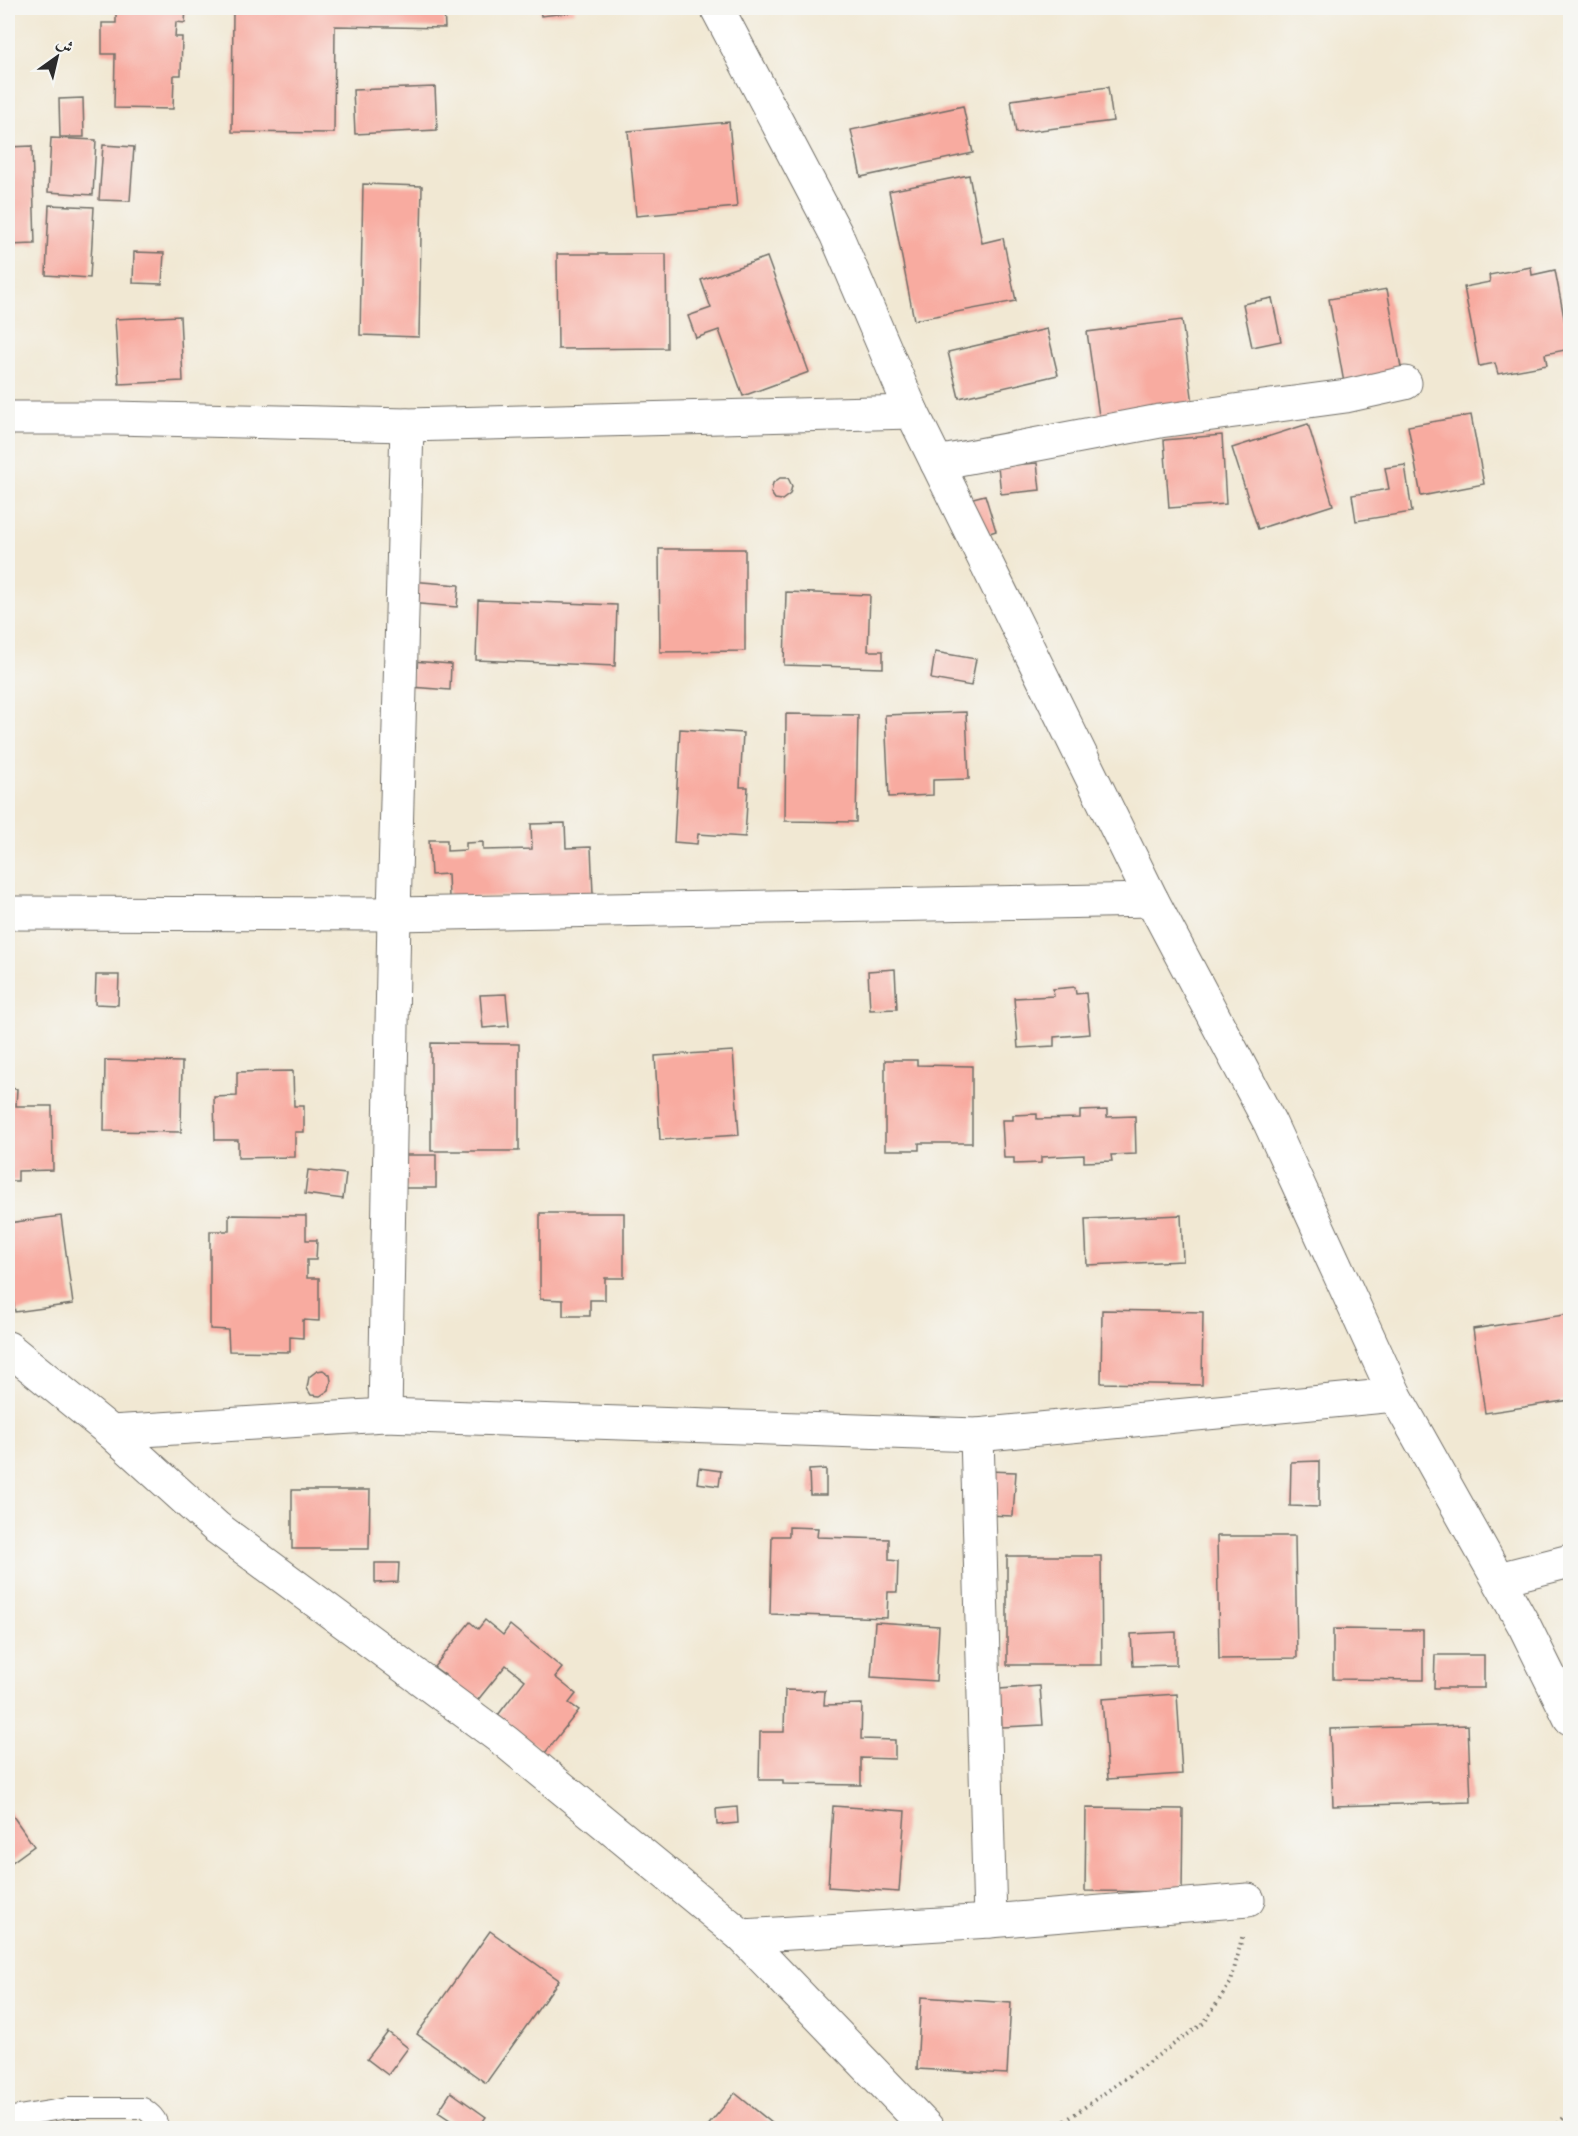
<svg xmlns="http://www.w3.org/2000/svg" width="1578" height="2136" font-family="Cardo,Amiri,serif">
<style>
.building{fill:#f8aba0}
.lines{fill:none;stroke-linecap:round;stroke-linejoin:round}
.lane-casing{stroke:#706d66;stroke-width:22}
.street-casing{stroke:#706d66;stroke-width:35}
.path{stroke:#706d66;stroke-width:4;stroke-dasharray:1.5 4.5;stroke-linecap:butt}
.lane{stroke:#fff;stroke-width:20}
.street{stroke:#fff;stroke-width:33}
</style>
<rect width="100%" height="100%" fill="#f6f6f2"/>
<filter id="ink" filterUnits="userSpaceOnUse"><feTurbulence type="fractalNoise" baseFrequency=".0167" numOctaves="2"/><feDisplacementMap in="SourceGraphic" scale="12" xChannelSelector="R" yChannelSelector="G"/><feConvolveMatrix kernelMatrix="1 2 1 2 8 2 1 2 1" color-interpolation-filters="sRGB"/></filter>
<filter id="wash" filterUnits="userSpaceOnUse"><feTurbulence type="fractalNoise" baseFrequency=".008" numOctaves="4" result="noise"/><feDisplacementMap in="SourceGraphic" scale="24" xChannelSelector="R" yChannelSelector="G"/><feGaussianBlur stdDeviation="1.35" result="paint"/><feColorMatrix in="noise" values="0 0 0 0 0 0 0 0 0 0 0 0 0 0 0 0 0 1.4 0 .05"/><feComposite in="paint" operator="in"/></filter>
<g filter="url(#wash)">
<rect width="100%" height="100%" fill="#f1e8d3"/>
<g id="blocks">
<g class="building">
<path d="M116,8h70l-1,15 -9,-1 -1,15h7l-1,38h-7l-1,34 -59,-1 1,-54h-13v-31h14z"/>
<path d="M233,8h211l1,20 -110,-2 -1,107 -102,-1z"/>
<path d="M540,8h34l1,4 -34,4z"/>
<path d="M435,87l2,43 -82,4 -2,-44z"/>
<path d="M1108,87l5,34 -97,12 -5,-33z"/>
<path d="M83,98l1,39h-24l-1,-38z"/>
<path d="M963,106l10,47 -112,24 -10,-47z"/>
<path d="M729,122l8,85 -101,9 -8,-85z"/>
<path d="M51,138l45,2 -3,55 -45,-3z"/>
<path d="M103,145l31,2 -4,54 -31,-1z"/>
<path d="M32,146l3,98 -27,1v-98z"/>
<path d="M969,175l13,68 21,-5 13,63 -102,19 -25,-129z"/>
<path d="M363,184l59,2 -3,151 -59,-2z"/>
<path d="M49,205l45,2 -4,71 -44,-3z"/>
<path d="M134,252l30,1 -2,31 -29,-1z"/>
<path d="M557,254h109l1,94 -109,1z"/>
<path d="M767,257l42,115 -66,24 -24,-66 -23,8 -8,-22 23,-8 -10,-28z"/>
<path d="M1531,267l1,8 23,-5 15,79 -25,5 2,11 -49,9 -3,-11 -16,3 -15,-79 26,-5 -1,-7z"/>
<path d="M1387,289l15,84 -58,10 -15,-84z"/>
<path d="M1272,298l9,43 -29,6 -9,-43z"/>
<path d="M180,316l3,65 -64,3 -4,-65z"/>
<path d="M1182,320l11,84 -94,12 -12,-84z"/>
<path d="M1047,329l11,46 -99,23 -11,-46z"/>
<path d="M1471,415l13,69 -63,12 -13,-70z"/>
<path d="M1308,424l25,81 -75,24 -26,-81z"/>
<path d="M1222,435l4,69 -57,4 -5,-68z"/>
<path d="M1037,463l3,27 -39,4 -3,-28z"/>
<path d="M1405,465l7,47 -56,9 -4,-26 37,-6 -4,-21z"/>
<path d="M780,478h8l4,8 -2,8 -8,6 -7,-1 -4,-6 2,-10z"/>
<path d="M985,495l11,36 -16,5 -11,-37z"/>
<path d="M659,549h86v102l-85,1z"/>
<path d="M410,581l49,4 -2,22 -49,-4z"/>
<path d="M786,592l84,3 -2,56h15v17l-99,-3z"/>
<path d="M478,600l139,5 -2,61 -139,-6z"/>
<path d="M935,652l41,7 -5,27 -40,-7z"/>
<path d="M412,661l39,3 -1,26 -39,-3z"/>
<path d="M966,712l3,67 -36,1v15l-44,2 -4,-82z"/>
<path d="M786,714l72,1 -2,107 -71,-1z"/>
<path d="M680,729l63,4 -3,54h8l-3,50 -47,-3 -1,10 -23,-2z"/>
<path d="M565,823l1,25 25,-1 2,47 -144,4 -1,-24 -17,1 -2,-35h18v11l19,-1v-7l17,-1v8l49,-1 -1,-25z"/>
<path d="M895,969l2,40 -27,1 -2,-39z"/>
<path d="M96,975h23l-1,30 -23,-1z"/>
<path d="M1075,987l1,7 10,-1 4,41 -36,3v9l-36,2 -4,-50 40,-2 -1,-7z"/>
<path d="M506,994l3,32 -26,2 -3,-33z"/>
<path d="M431,1043l88,1v107h-88z"/>
<path d="M733,1051l6,84 -79,5 -5,-84z"/>
<path d="M105,1060l77,2 -1,70 -77,-1z"/>
<path d="M885,1060h32v5l55,1v77h-53v7h-34z"/>
<path d="M293,1071l1,35h10v26h-9v25l-57,1v-18h-23l-1,-43 23,-1v-24z"/>
<path d="M8,1088l9,1 -1,17h36l1,64 -35,1v10h-10z"/>
<path d="M1107,1110v7l28,-1 1,38 -25,1 1,6 -28,1v-7l-43,2v6l-27,1v-6h-10l-2,-38h11v-5l24,-1v5l43,-1v-7z"/>
<path d="M401,1155h35v33h-34z"/>
<path d="M308,1170l38,4 -3,25 -38,-5z"/>
<path d="M540,1213h84v65h-19v22h-15v16h-27v-16l-23,-1z"/>
<path d="M229,1215l77,1v24h11l-1,20h-9v18h12v43l-16,-1v18l-13,-1v15l-61,-1 -1,-21 -18,-1v-98h19z"/>
<path d="M1181,1215l2,46 -96,4 -2,-46z"/>
<path d="M61,1216l12,88 -58,8 -7,-45v-44z"/>
<path d="M1102,1310l101,2 -1,73 -101,-2z"/>
<path d="M1570,1314v86l-85,13 -12,-84z"/>
<path d="M323,1370l7,5 1,6 -2,9 -9,6 -9,-1 -4,-7 2,-11 8,-6z"/>
<path d="M1319,1461v46l-29,-1 1,-44z"/>
<path d="M699,1468l22,3 -2,15 -22,-3z"/>
<path d="M826,1469v26h-16l-1,-25z"/>
<path d="M987,1471l29,1 -3,44 -27,-1z"/>
<path d="M292,1490h78l-1,59h-77z"/>
<path d="M789,1527l29,1 -1,9 72,2v21l9,1 -1,31h-9l-1,26 -117,-4 2,-78h17z"/>
<path d="M1217,1536h78l2,122 -78,1z"/>
<path d="M1007,1556h94l1,109h-95z"/>
<path d="M375,1563h24l-1,19 -23,1z"/>
<path d="M485,1620l18,15 7,-10 52,43 -7,9 21,17 -7,9 10,7 -34,43 -47,-38 27,-35 -19,-15 -29,36 -39,-17 7,-9 -11,-8 36,-45 8,7z"/>
<path d="M875,1622l64,4 -3,55 -65,-4z"/>
<path d="M1333,1629l90,1v50l-90,-1z"/>
<path d="M1176,1632v33l-43,1 -2,-32z"/>
<path d="M1435,1655h49v33h-50z"/>
<path d="M1040,1686l3,39 -41,2 -2,-38z"/>
<path d="M785,1690l40,1 -1,14 38,-1 -1,35 34,1v19l-34,-1v27l-78,-1v-4h-24l1,-48h24z"/>
<path d="M1177,1694l5,80 -74,5 -6,-80z"/>
<path d="M1468,1725l3,77 -138,4 -3,-77z"/>
<path d="M833,1806l72,5 -6,81 -71,-5z"/>
<path d="M737,1807l1,16 -21,2 -1,-16z"/>
<path d="M1086,1808l97,1 -1,83 -97,-1z"/>
<path d="M8,1809l26,37 -26,19z"/>
<path d="M490,1931l69,49 -73,103 -69,-49z"/>
<path d="M921,1997l90,6 -4,71 -90,-5z"/>
<path d="M388,2032l20,16 -20,27 -21,-16z"/>
<path d="M451,2092l35,25 -8,11h-16l-24,-16z"/>
<path d="M735,2093l43,35h-72z"/>
</g>
</g>
</g>
<g filter="url(#ink)">
<use href="#blocks" fill-opacity="0" stroke="#706d66" stroke-width="1.5"/>
<g class="lines">
<g class="lane-casing">
<path id="lane" d="M8,2116l4,1 56,-9h75c7,5 15,11 15,20"/>
</g>
<g class="street-casing">
<g id="street">
<path d="M717,8l119,226 76,178 240,488 118,223 125,272 130,232 45,91"/>
<path d="M8,418h106l293,7 505,-13"/>
<path d="M937,463l223,-42 186,-25 59,-13"/>
<path d="M8,913l386,1 758,-14"/>
<path d="M8,1348l103,84 105,95 290,215 236,194 185,192"/>
<path d="M385,1415l9,-501 13,-489"/>
<path d="M111,1432l274,-17 592,20 418,-40"/>
<path d="M977,1435l13,486"/>
<path d="M1499,1579l71,-18"/>
<path d="M742,1936l248,-15 258,-21"/>
</g>
</g>
<g class="path">
<path d="M1055,2128l149,-105 27,-41 12,-48"/>
<path d="M1554,2128l16,-17"/>
</g>
<use href="#lane" class="lane"/>
<use href="#street" class="street"/>
</g>
</g>
<rect width="1578" height="2136" fill="none" stroke="#f6f6f2" stroke-width="30"/>
<g transform="translate(57 57) rotate(34)" stroke="#f6f6f2" stroke-width="4.5" paint-order="stroke">
<path d="M0-4.5L10 22L0 15L-10 22Z" fill="#2b2b2b"/>
<text y="-9" font-size="16" font-weight="bold" text-anchor="middle" fill="#2b2b2b">ش</text>
</g>
</svg>
